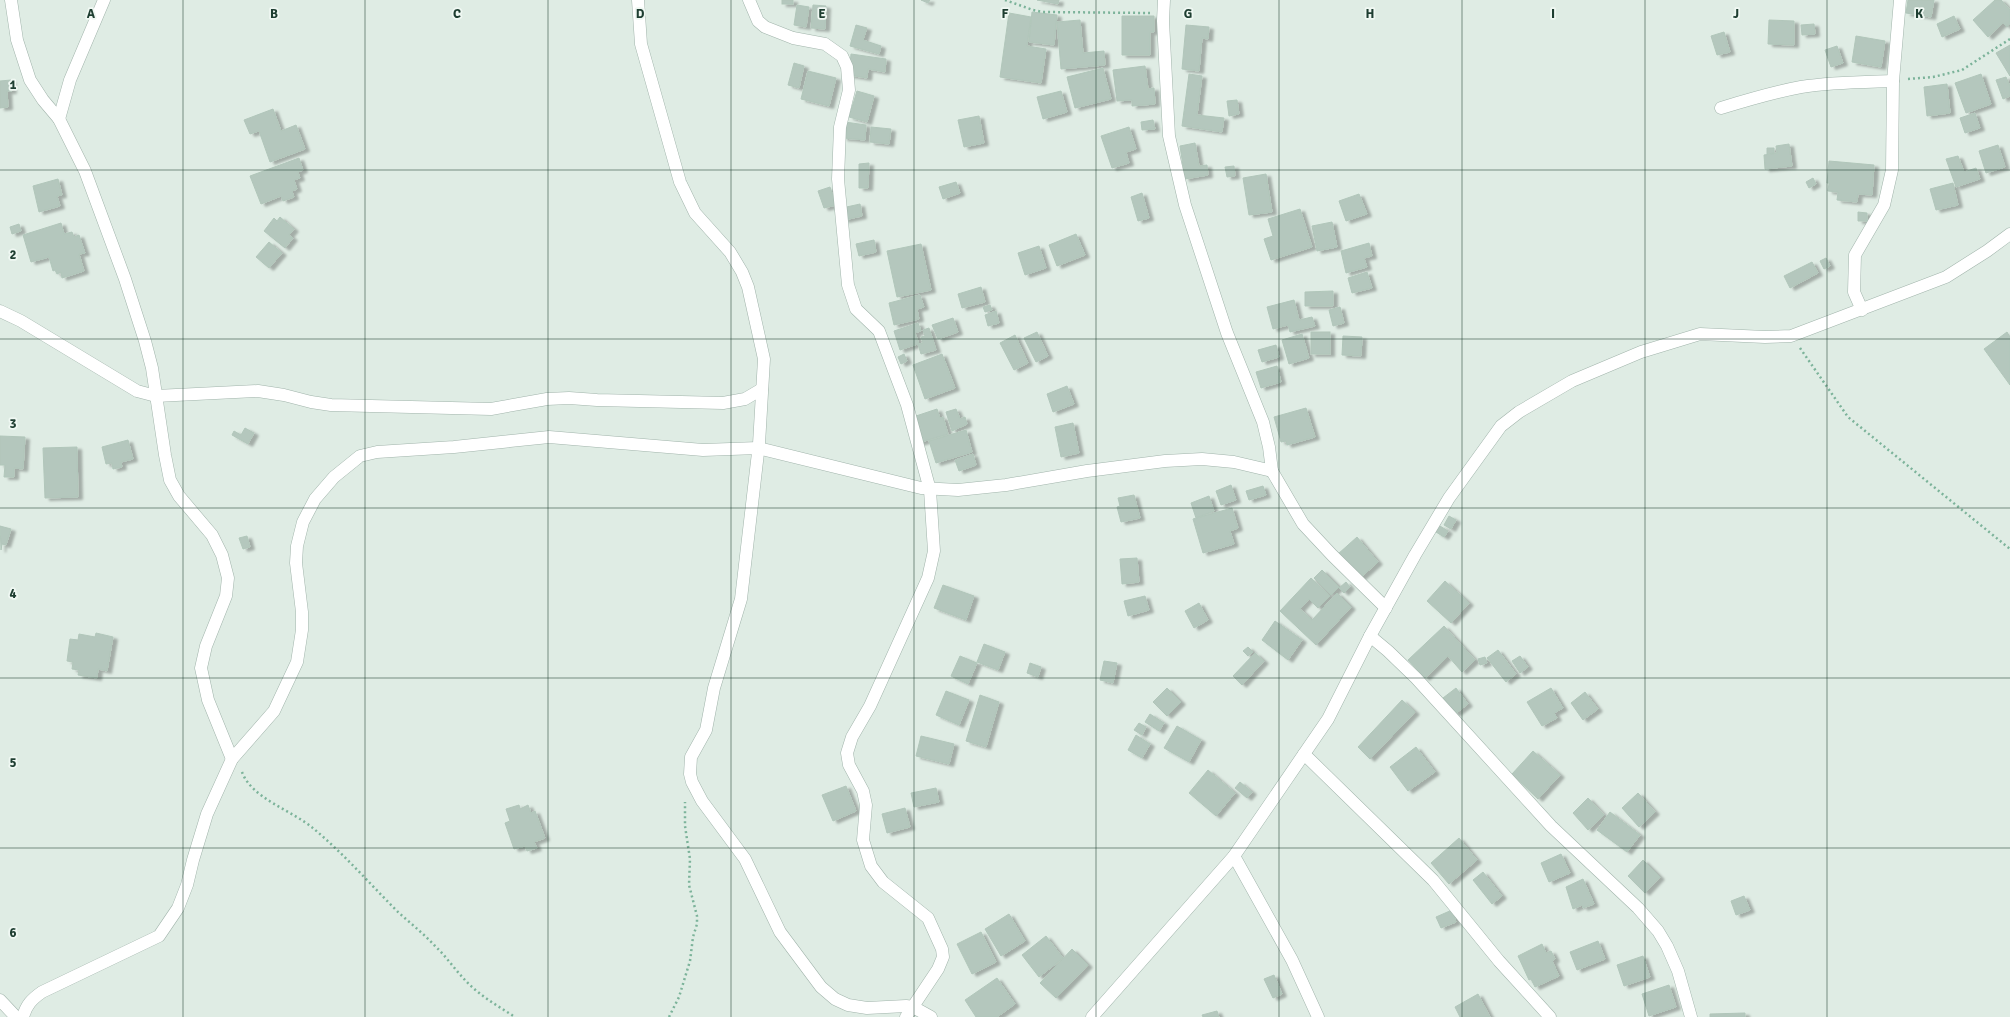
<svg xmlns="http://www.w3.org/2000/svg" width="2010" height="1017" font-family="Signika,sans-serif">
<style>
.building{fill:#b4c7bd;stroke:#b1c6ba;filter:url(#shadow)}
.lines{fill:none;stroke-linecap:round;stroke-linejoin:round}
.street-casing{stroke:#a1b4ab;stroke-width:13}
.path{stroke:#7cb39a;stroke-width:2.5;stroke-dasharray:2 3;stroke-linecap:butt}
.street{stroke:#fff;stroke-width:12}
.grid{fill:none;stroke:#1e3e31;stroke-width:1;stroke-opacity:0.55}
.grid-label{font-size:13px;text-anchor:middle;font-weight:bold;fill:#1e3e31;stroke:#f0f8f3;stroke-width:3.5;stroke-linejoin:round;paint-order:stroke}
</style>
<defs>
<filter id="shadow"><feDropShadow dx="4.5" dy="2.5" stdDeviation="1" flood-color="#0004"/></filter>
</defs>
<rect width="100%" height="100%" fill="#dfece4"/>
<g class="building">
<rect x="782" y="0" width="11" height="4"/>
<path d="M921,0h9l-2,3z"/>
<path d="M1037,0h22l-1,4z"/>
<path d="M1908,0h26l-3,17 -25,-4z"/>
<path d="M1995,0h6l9,10v14l-3,3 -4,-4 -15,14 -15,-17z"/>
<path d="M797,5l12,2 -3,20 -12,-2z"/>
<path d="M813,5l13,1 -1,23 -14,-1z"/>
<path d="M1032,12l25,3 -3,30 -25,-3z"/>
<path d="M1009,13l22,4 -4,29 19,3 -5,34 -41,-6z"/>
<path d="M1122,16h32v16h-4v23h-28z"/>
<path d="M1954,16l6,13 -18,8 -5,-13z"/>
<path d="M1080,20l3,33 21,-2 1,14 -44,4 -4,-47z"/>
<path d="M1769,20l25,1v24l-26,-1z"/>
<path d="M1814,24l1,10 -13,1 -1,-10z"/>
<path d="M856,25l11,3 -4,12 18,6 -2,8 -29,-8z"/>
<path d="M1186,25l23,2 -1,12 -6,-1 -3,33 -17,-2z"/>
<path d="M1724,32l6,20 -13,3 -6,-19z"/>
<path d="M1856,36l29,5 -4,26 -29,-5z"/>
<path d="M2010,45v31l-14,-23z"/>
<path d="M1837,46l6,17 -12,4 -6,-17z"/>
<path d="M851,54l35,5 -1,13 -17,-3 -1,9 -18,-3z"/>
<path d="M794,63l10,3 -5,22 -11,-3z"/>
<path d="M1145,66l3,23 6,-1 1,16 -23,2v-6l-15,1 -4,-31z"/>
<path d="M1103,68l8,31 -36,9 -8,-31z"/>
<path d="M808,71l28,7 -7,28 -28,-7z"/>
<path d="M1189,74l13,2 -5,39 27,3 -2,14 -40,-6z"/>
<path d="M1981,74l10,30 -25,9 -11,-30z"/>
<path d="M2006,77l4,9v10l-7,3 -7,-19z"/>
<path d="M11,80l1,11h-5l1,16 -8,1v-27z"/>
<path d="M1947,84l3,29 -23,3 -3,-29z"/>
<path d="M857,91l17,5 -7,26 -18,-5z"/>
<path d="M1061,91l6,21 -24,7 -6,-22z"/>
<path d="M1237,100l2,14 -10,2 -2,-15z"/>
<path d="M273,109l8,22 15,-6 9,24 -35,13 -11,-31 -9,3 -6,-14z"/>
<path d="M1975,113l5,15 -15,5 -5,-15z"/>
<path d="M979,116l5,27 -20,4 -6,-27z"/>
<path d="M1153,120l2,9 -13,1 -1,-8z"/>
<path d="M845,122l21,3 -1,15 -22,-2z"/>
<path d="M871,127l20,2 -2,15 -19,-2z"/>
<path d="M1129,127l7,22 -10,3 3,11 -17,5 -11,-32z"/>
<path d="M1195,143l4,23 8,-1 1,10 -23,4 -5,-33z"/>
<path d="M1789,144l3,22 -27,3 -1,-14 13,-2 -1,-7z"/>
<path d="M1998,145l7,22 -19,6 -7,-22z"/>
<path d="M1767,148h7v5l-7,1z"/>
<path d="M1958,156l6,16 12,-4 4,11 -24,8 -10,-28z"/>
<path d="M299,158l4,12 -5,2 2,6 -6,2 3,9 -5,2 2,6 -11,4 -2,-5 -20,8 -11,-28z"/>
<path d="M1829,161l45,4 -2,30 -14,-1 -1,8 -20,-2 1,-8 -10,-1 1,-8h-2z"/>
<path d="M869,163l-1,25h-9v-24z"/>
<path d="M1234,166l1,10 -8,1 -2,-10z"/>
<path d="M1266,174l6,38 -23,3 -6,-37z"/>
<path d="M1813,178l3,6 -7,4 -3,-6z"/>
<path d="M58,179l4,16 -5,1 3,10 -21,6 -6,-26z"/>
<path d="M956,182l4,11 -17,6 -4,-12z"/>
<path d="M1953,183l5,22 -22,5 -6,-21z"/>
<path d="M830,187l6,18 -12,3 -6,-17z"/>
<path d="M1142,193l7,25 -11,3 -7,-24z"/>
<path d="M1359,194l8,20 -21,7 -7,-20z"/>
<path d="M860,204l2,12 -18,4 -2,-12z"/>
<path d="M1300,209l12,38 -41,13 -7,-21 9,-3 -5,-17z"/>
<path d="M1858,212l9,1v8h-9z"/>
<path d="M280,217l14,12 -5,6 4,3 -8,10 -21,-17 10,-13 3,3z"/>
<path d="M1332,222l5,25 -20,4 -5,-25z"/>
<path d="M61,223l3,11 8,-2 2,5 5,-2 6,18 -6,1 5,17 -22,7 -1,-6 -4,2 -2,-4 -2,1 -4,-14 -18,5 -8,-27z"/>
<path d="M19,224l2,7 -9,3 -2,-7z"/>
<path d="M1076,234l9,21 -28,11 -8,-21z"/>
<path d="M874,240l2,12 -17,4 -3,-12z"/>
<path d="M269,242l13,11 -13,15 -13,-11z"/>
<path d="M1369,243l3,13 -8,2 3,9 -21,6 -5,-22z"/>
<path d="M921,244l10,46 -34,7 -10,-46z"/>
<path d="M1039,246l7,22 -21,7 -7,-22z"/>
<path d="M1826,258l4,8 -6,3 -4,-8z"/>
<path d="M1812,262l6,11 -28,15 -6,-12z"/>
<path d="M1367,272l5,16 -20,5 -4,-15z"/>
<path d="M981,287l4,15 -23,6 -4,-14z"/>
<path d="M1333,291v15h-28v-14z"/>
<path d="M920,295l4,12 -7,2 2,10 -25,6 -5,-22z"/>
<path d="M1294,300l5,20 13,-3 3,9 -25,6 -2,-7 -15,4 -6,-22z"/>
<path d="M990,305l2,5 -7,2 -2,-5z"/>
<path d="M1340,307l4,16 -11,3 -4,-16z"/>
<path d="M996,311l3,12 -11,3 -3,-11z"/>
<path d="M953,318l5,14 -20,7 -6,-14z"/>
<path d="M918,323l3,8 -6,2 4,11 4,-1 -2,-6 4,-1 -2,-6 6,-2 7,22 -15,4 -3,-10 -18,6 -6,-19z"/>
<path d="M1037,332l11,24 -12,6 -12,-24z"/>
<rect x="1311" y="332" width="19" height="22"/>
<path d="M2007,332l3,5v48l-26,-36z"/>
<path d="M1302,334l7,24 -20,6 -7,-24z"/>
<path d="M1015,335l13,28 -14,7 -14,-27z"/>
<path d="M1343,336l19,1 -1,19 -19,-1z"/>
<path d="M1276,345l3,12 -17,5 -4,-12z"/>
<path d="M904,354l3,7 -6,3 -3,-7z"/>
<path d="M942,354l13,34 -30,11 -12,-34z"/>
<path d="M1277,366l4,16 -20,6 -5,-16z"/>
<path d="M1067,386l7,18 -21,8 -6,-18z"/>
<path d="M1306,408l9,29 -28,8 -1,-4 -5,1 -7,-25z"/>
<path d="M937,409l3,9 3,-1 5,17 -30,9 -5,-17 6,-2 -3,-8z"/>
<path d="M956,409l4,10 5,-2 2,7 -15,7 -6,-19z"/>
<path d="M1073,423l6,30 -18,4 -6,-30z"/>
<path d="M245,428l9,5 -6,11 -16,-9 2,-4 7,4z"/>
<path d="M966,430l6,22 -36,11 -7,-22z"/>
<path d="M0,436l25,1 -2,32 -9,-1v9h-10l1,-12h-5z"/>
<path d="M128,440l5,19 -12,3 1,5 -9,2 -1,-6 -6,1 -4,-17z"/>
<path d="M77,447l1,50 -33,1 -2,-50z"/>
<path d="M973,454l3,11 -17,6 -4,-11z"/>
<path d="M1231,485l5,15 -15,5 -5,-14z"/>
<path d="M1263,486l3,9 -17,5 -3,-9z"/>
<path d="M1134,495l6,23 -19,4 -4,-15 3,-1 -2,-8z"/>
<path d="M1209,496l5,15 -18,7 -5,-15z"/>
<path d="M1232,508l6,20 -8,3 4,13 -31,9 -10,-34z"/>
<path d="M1449,516l7,4 -5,9 -7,-4z"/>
<path d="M0,526l11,3 -5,16 -4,-1 -1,6z"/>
<path d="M1440,526l8,5 -4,6 -8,-5z"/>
<path d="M247,536l3,11 -7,2 -4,-11z"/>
<path d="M1357,537l21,25 -19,17 -21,-25z"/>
<path d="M1137,558l2,24 -17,2 -2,-25z"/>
<path d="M1322,570l17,17 -8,8 -17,-17z"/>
<path d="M1311,578l19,18 -12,12 -9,-9 -9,10 12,11 25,-27 14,14 -35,38 -36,-34z"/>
<path d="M1445,581l24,22 -18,20 -24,-22z"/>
<path d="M1346,582l4,5 -6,6 -5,-5z"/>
<path d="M943,585l31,11 -8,24 -32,-12z"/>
<path d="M1145,596l4,14 -21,6 -4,-15z"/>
<path d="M1199,603l9,17 -14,8 -9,-17z"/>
<path d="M1275,621l27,19 -14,20 -26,-20z"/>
<path d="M1444,626l31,34 -13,12 -14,-16 -23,22 -17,-18z"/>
<path d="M96,633l17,4 -6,34 -9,-2 -1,9 -19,-3 1,-5 -7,-1 1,-7 -6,-1 3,-22 8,1 1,-6 16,3z"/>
<path d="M984,644l21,8 -7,18 -21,-8z"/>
<path d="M1248,647l5,5 -5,4 -5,-5z"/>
<path d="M1498,650l18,24 -10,8 -19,-24z"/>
<path d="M1255,653l9,8 -22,24 -9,-9z"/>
<path d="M960,656l17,7 -9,21 -17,-8z"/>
<path d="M1520,656l8,11 -8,6 -8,-12z"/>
<path d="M1485,657l2,6 -7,2 -2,-6z"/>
<path d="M1104,661l13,2 -4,20 -13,-3z"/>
<path d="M1030,663l11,4 -3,10 -11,-4z"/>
<path d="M1167,688l14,14 -14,14 -14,-14z"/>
<path d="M1456,688l12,16 -13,10 -12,-16z"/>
<path d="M1551,688l12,20 -9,5 3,5 -15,8 -15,-24z"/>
<path d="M946,691l23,9 -10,25 -23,-10z"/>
<path d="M1585,692l13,17 -15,11 -12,-17z"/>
<path d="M980,695l19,7 -13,45 -20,-6z"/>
<path d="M1402,700l13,12 -45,47 -12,-12z"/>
<path d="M1150,714l14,9 -5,8 -14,-9z"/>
<path d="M1139,723l7,4 -4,8 -8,-5z"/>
<path d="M1177,726l24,14 -12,22 -25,-14z"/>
<path d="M1136,735l14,9 -8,14 -14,-8z"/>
<path d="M921,736l33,8 -5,20 -33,-8z"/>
<path d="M1416,747l19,25 -27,19 -18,-24z"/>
<path d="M1533,751l27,24 -22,24 -26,-25z"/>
<path d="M1208,770l27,23 -19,23 -27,-23z"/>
<path d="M1240,782l12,10 -5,6 -12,-10z"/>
<path d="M846,786l10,25 -23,10 -11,-26z"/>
<path d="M936,788l3,14 -25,5 -3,-14z"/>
<path d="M1638,793l17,19 -16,15 -17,-19z"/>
<path d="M1588,798l16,17 -16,15 -15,-17z"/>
<path d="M519,805l1,4 8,-4 3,8 4,-2 10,27 -11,4 3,6 -10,3 -2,-5 -11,3 -9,-26 5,-2 -4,-12z"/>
<path d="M905,808l5,19 -23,6 -5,-19z"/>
<path d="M1610,812l30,23 -13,17 -30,-22z"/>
<path d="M1459,838l18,22 -28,24 -18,-21z"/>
<path d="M1561,854l9,19 -21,9 -8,-19z"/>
<path d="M1643,860l17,17 -15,16 -17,-17z"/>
<path d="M1483,872l19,24 -10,8 -19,-24z"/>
<path d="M1583,879l11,25 -11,4 -1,-3 -9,4 -7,-22z"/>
<path d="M1744,896l6,14 -14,5 -5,-14z"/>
<path d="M1452,910l4,12 -15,6 -5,-11z"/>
<path d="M1009,914l16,27 -24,15 -16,-27z"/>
<path d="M981,932l15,30 -24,12 -15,-30z"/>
<path d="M1046,936l17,22 -24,19 -17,-22z"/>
<path d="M1598,941l7,18 -28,11 -7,-18z"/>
<path d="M1542,944l4,9 5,-2 4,8 -3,2 7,15 -24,11 -4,-8 -2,1 -11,-24z"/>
<path d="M1072,949l16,16 -32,33 -16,-15z"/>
<path d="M1643,956l7,21 -26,9 -7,-21z"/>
<path d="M1274,975l8,19 -9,4 -9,-19z"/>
<path d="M997,978l18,26 -18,13h-21l-11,-17z"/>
<path d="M1669,985l7,22 -27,9 -7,-22z"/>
<path d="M1478,994l12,23h-30l-5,-10z"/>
<path d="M1217,1011l2,6h-16l-1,-2z"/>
<path d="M1745,1013v4h-35v-3z"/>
</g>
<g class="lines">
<g class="street-casing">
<g id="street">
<path d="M11,0l6,40 13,40 13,20 16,19 26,52 40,108 20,62 7,27 13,87 5,25 9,16 33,39 10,20 6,23 -2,18 -20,50 -5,22 7,32 24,59"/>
<path d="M638,0l3,44 39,138 15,31 35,39 12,20 6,15 16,72 -5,85 -18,155 -27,89 -8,42 -15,27 -1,17 2,8 10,19 43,58 35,73 41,55 14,12 13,6 19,3 39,-2 7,1 18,10"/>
<path d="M749,0l9,21 7,6 28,11 32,6 17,12 5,11 2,23 -9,37 -2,52 10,106 8,24 23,22 28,74 23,85 4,61 -6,27 -58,128 -18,31 -5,16 2,12 14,26 3,14 -3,35 8,26 12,16 45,36 14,31 1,8 -5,12 -32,48"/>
<path d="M1164,0l-1,21 6,115 16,69 42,128 36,89 6,25 3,24 31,53 29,31 54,53"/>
<path d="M1721,108c26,-8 53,-16 80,-21 31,-5 62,-5 92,-6"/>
<path d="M59,119l11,-39 34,-80"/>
<path d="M1862,310l-8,-18 1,-37 29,-50 8,-35 1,-89 7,-81"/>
<path d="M0,311l21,10 116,70 19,5 102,-5 26,4 27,7 20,3 160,4 56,-10 22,-1 28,2 126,3 22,-4 17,-10"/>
<path d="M1370,636l18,15 28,27 135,148 87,82 20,23 9,15 11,25 13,46"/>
<path d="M1304,754l129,126 66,81 51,56"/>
<path d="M1234,856l58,104 26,57"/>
<path d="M0,1000l16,17"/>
<path d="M23,1017c3,-12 9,-18 19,-25l117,-56 19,-28 9,-23 6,-25 14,-46 25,-55 42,-48 23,-49 5,-32v-18l-6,-49 1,-17 6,-24 12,-23 19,-22 26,-21 17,-4 77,-5 95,-10 154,13 55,-2 163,40 37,2 48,-5 81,-14 78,-10 37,-2 32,3 38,9"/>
<path d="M1092,1017l142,-161 94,-137 42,-83 45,-81 34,-57 52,-72 18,-14 53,-31 69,-29 59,-18 65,3 26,-1 155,-59 41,-26 23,-17"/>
</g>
</g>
<g class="path">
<path d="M1005,0l28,10 10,2 107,1"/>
<path d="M1908,79l25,-2 29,-7 48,-31"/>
<path d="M1800,348l48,69 162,132"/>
<path d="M242,772c10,27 50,38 72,57 30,25 56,55 84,83 12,11 25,21 36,33 12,11 21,25 32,36 14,15 32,25 49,36"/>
<path d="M669,1017l10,-20 11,-36 3,-24 4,-13v-8l-8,-31 1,-26 -5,-33v-24"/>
</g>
<use href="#street" class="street"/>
</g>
<path class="grid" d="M183,0v1017M365,0v1017M548,0v1017M731,0v1017M914,0v1017M1096,0v1017M1279,0v1017M1462,0v1017M1645,0v1017M1827,0v1017M0,170h2010M0,339h2010M0,508h2010M0,678h2010M0,848h2010"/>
<g class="grid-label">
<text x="91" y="18">A</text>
<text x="274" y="18">B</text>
<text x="457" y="18">C</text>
<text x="640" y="18">D</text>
<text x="822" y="18">E</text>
<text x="1005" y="18">F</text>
<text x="1188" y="18">G</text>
<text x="1370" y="18">H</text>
<text x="1553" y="18">I</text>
<text x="1736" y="18">J</text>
<text x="1919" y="18">K</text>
<text x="13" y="89">1</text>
<text x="13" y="259">2</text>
<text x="13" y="428">3</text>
<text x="13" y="598">4</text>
<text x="13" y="767">5</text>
<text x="13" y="937">6</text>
</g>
</svg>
